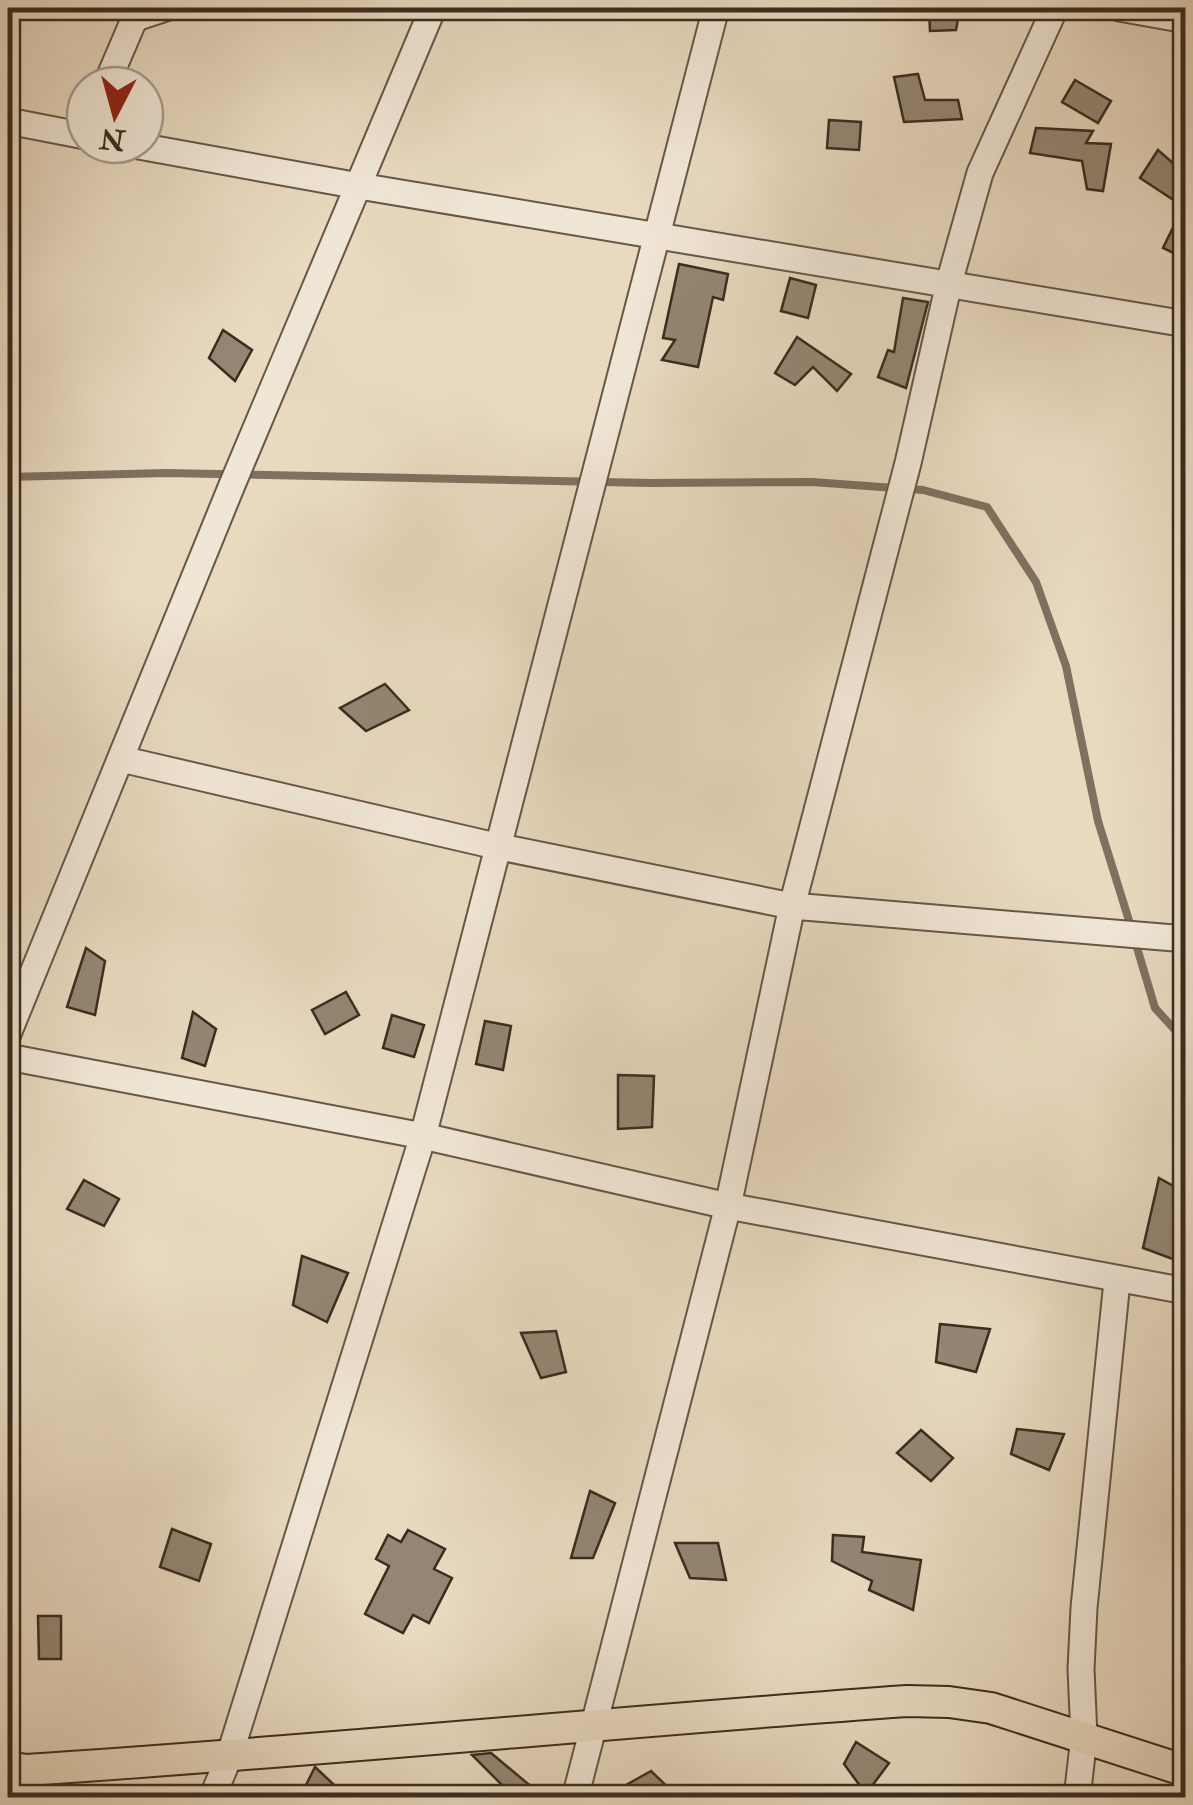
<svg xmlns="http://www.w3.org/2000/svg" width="1193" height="1805" font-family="'IM FELL Double Pica',serif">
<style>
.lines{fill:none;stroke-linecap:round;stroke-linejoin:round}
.stream{stroke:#7f705f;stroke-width:8}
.building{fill:#948673;stroke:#3a2c20;stroke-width:2.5}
.minor-casing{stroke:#665748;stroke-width:29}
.major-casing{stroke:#3a2c20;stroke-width:34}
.minor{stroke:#f0e6d5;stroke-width:25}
.major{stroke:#e8d9bf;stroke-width:30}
</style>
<rect width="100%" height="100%" fill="#e8d9bf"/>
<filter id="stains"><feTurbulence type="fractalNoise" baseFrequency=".002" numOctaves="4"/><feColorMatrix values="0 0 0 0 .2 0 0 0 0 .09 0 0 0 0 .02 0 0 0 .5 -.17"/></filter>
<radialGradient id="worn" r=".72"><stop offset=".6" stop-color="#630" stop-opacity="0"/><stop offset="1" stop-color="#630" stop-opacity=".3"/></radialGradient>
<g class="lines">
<g class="stream">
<path d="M8,477l158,-4 484,10 162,-1 111,8 64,17 49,75 30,84 32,155 33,106"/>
<path d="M1135,941l20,67 31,34"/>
</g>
</g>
<g class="building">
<path d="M929,8h19l11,6 -3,16 -26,1z"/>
<path d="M918,74l7,26h33l4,19 -58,3 -10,-45z"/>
<path d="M1075,80l36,21 -13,22 -36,-21z"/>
<path d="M829,120l32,2 -2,28 -32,-2z"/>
<path d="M1036,128l57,3 -7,12 25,1 -8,47 -16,-2 -5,-28 -52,-8z"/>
<path d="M1158,150l25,22 -8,29 -35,-23z"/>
<path d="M1186,201v58l-23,-11z"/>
<path d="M679,264l49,10 -5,26 -10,-3 -15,70 -36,-7 13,-20 -12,-2z"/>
<path d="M790,278l26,7 -8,33 -27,-7z"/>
<path d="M903,298l25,4 -22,86 -28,-11 10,-27 6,2z"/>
<path d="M223,330l29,20 -17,31 -26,-23z"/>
<path d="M797,337l54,37 -14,17 -24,-24 -18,18 -20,-12z"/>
<path d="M385,684l24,26 -43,21 -26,-23z"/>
<path d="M86,948l19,13 -10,54 -28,-8z"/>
<path d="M346,992l13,23 -34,19 -13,-24z"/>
<path d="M193,1012l23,17 -11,37 -23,-8z"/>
<path d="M392,1015l32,10 -10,32 -31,-9z"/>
<path d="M485,1021l26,5 -8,44 -27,-6z"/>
<path d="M618,1075l36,1 -2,51 -34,2z"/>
<path d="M1159,1178l27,15v71l-43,-16z"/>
<path d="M84,1180l35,19 -15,27 -37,-17z"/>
<path d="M302,1256l46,17 -21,49 -34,-17z"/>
<path d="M940,1324l50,5 -14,43 -40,-10z"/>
<path d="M556,1331l10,41 -25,6 -20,-45z"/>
<path d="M1017,1429l47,5 -15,36 -38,-16z"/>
<path d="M921,1430l32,28 -22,23 -34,-28z"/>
<path d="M590,1491l25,12 -22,55h-22z"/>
<path d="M172,1529l39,15 -12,37 -39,-14z"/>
<path d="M408,1530l37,19 -11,20 18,9 -23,45 -16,-8 -10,18 -38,-19 24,-48 -13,-7 12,-24 13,7z"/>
<path d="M833,1535l31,2 -2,15 59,8 -8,50 -44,-20 3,-9 -40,-20z"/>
<path d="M675,1543h43l8,37 -36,-2z"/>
<path d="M38,1616h23v43h-22z"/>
<path d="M856,1742l33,21 -23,31 -22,-30z"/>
<path d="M491,1753l54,45h-30l-43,-43z"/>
<path d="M315,1767l33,31h-36l-8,-9z"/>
<path d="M651,1771l28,27h-76z"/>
</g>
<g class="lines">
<g class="minor-casing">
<g id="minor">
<path d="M1119,8l67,12"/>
<path d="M136,18l30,-10"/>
<path d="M106,85l33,-77"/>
<path d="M8,121l77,15"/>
<path d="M133,145l226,41 827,138"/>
<path d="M121,759l379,88 292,59 394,33"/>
<path d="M8,1034l224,-549 201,-477"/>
<path d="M8,1057l415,79 305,70 458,85"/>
<path d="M212,1798l17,-41 194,-621 293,-1128"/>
<path d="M575,1798l153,-592 64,-300 116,-443 41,-180 31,-110 75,-165"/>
<path d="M1077,1798l7,-61 -3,-68 3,-61 33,-327"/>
</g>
</g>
<g class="major-casing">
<path id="major" d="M8,1767l18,3c294,-19 587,-48 881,-69l42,1 42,6 195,63"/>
</g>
<use href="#minor" class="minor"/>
<use href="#major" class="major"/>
</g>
<rect width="1193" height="1805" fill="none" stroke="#e8d9bf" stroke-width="40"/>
<rect x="10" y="10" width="1173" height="1785" fill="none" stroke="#3a2c20" stroke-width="5"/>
<rect x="20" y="20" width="1153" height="1765" fill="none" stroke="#3a2c20" stroke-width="2.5"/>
<g transform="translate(115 115) rotate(186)"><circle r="48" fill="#f0e6d5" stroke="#a79c8d" stroke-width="2.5"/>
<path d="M0-8L18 38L0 25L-18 38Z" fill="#8f2418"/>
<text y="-15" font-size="28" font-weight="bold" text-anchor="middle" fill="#3a2c20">N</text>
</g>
<rect width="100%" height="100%" filter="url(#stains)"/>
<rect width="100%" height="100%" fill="url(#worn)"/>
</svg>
